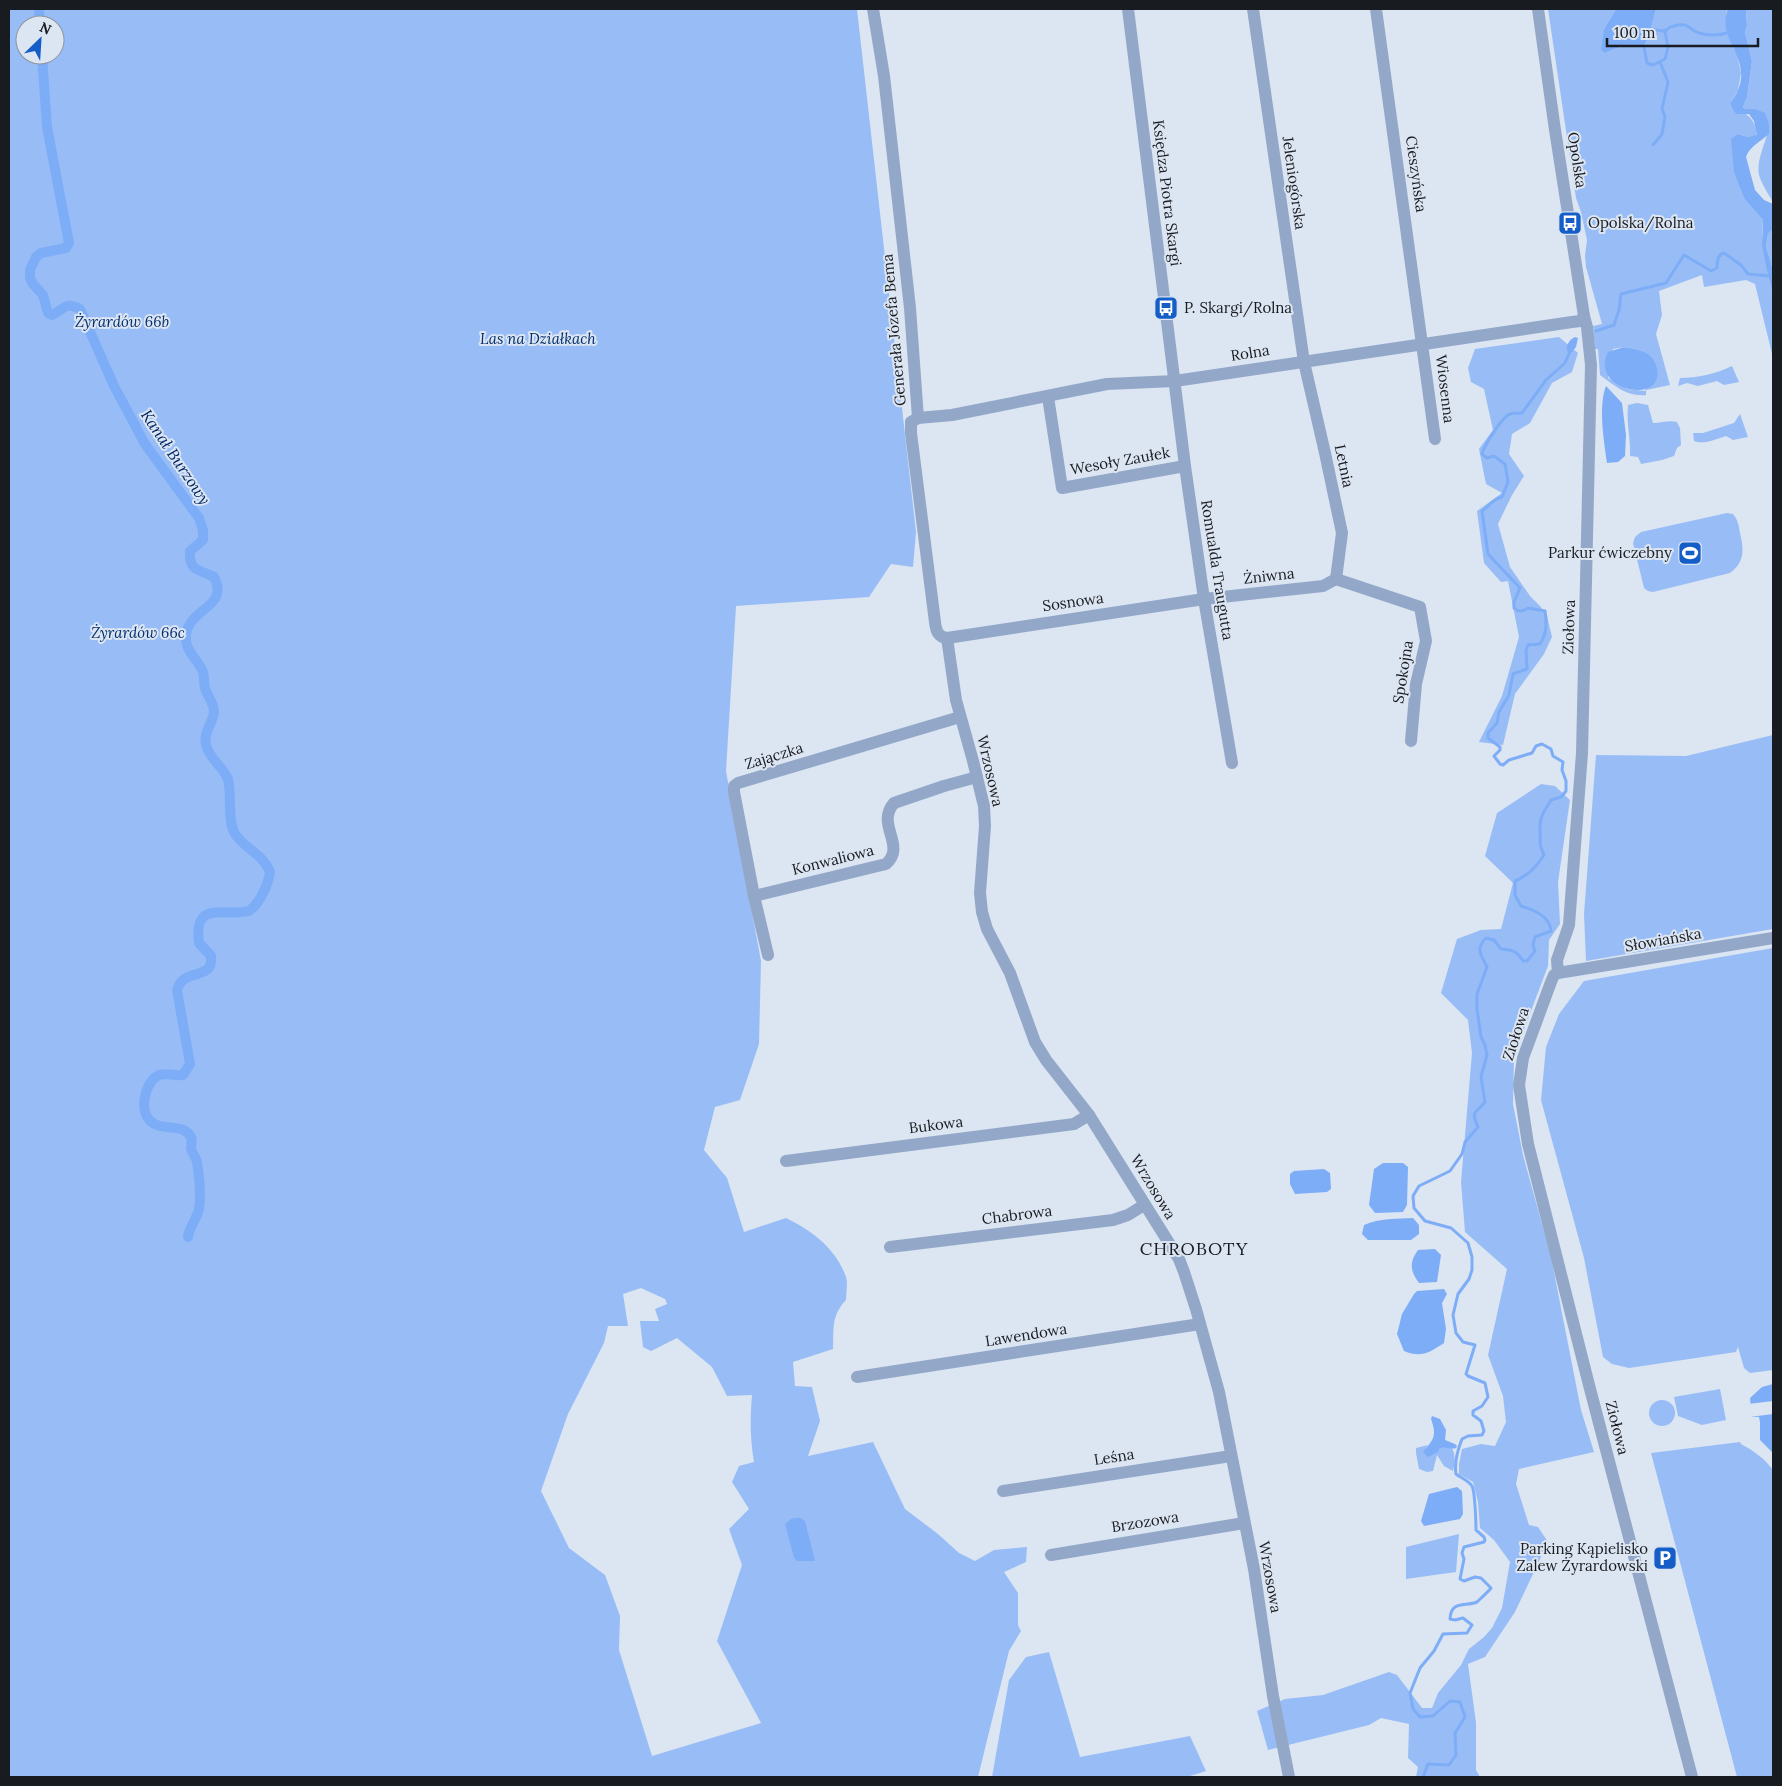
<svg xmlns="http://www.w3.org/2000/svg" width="1782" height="1786" font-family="Lora,serif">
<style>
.green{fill:#98bdf6;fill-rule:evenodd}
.water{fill:#7eadf7}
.pier{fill:#dce5f2}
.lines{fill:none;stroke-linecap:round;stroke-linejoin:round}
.stream{stroke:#7eadf7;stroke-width:3}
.canal{stroke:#7eadf7;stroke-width:10}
.minor{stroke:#93a8c9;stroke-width:12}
.labels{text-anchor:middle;stroke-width:4;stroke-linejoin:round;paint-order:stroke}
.street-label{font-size:15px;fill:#181b20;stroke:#dce5f2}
.poi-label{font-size:15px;fill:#181b20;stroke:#dce5f2;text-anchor:start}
.park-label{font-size:15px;font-style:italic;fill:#042f6e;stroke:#dce5f2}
.water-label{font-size:16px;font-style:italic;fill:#002867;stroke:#dce5f2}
.quarter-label{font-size:18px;letter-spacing:1px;fill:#181b20;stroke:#dce5f2}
</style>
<rect width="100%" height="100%" fill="#dce5f2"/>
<g class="green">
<path d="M9,9h848l59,523 -3,35 -22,-3 -22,33 -133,9 -10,165 35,190 -2,83 -19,56 -25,7 -11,43 23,28 17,54 42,-14c25,12 50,30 60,59 2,6 0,16 0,23 -15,16 -12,28 -13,49l-40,13 2,24 17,1 8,34 -12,35 65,-14 32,67 33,25 21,19 16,8 19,-11 33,-3 -1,15 -22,10 14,21v32l3,6 -12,20 -31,126h-969zM25,25h30v30h-30zM641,1288l24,11 2,5 -12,5 4,12h-19l3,26 8,4 26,-13 35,29 15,29 25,-1c-2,23 -2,44 2,67l-15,4 -7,16 17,27 -20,20 13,36 -25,76 44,82 -109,33 -33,-106 1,-34 -15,-41 -36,-27 -28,-57 27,-77 36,-71 4,-17h20l-5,-32z"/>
<path d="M1548,9h68l-12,20 1,24 17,-7h22l5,-10 7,-27h72l-2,4 6,33 5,9 4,18 -3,17 -8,15c15,8 26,12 27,31l-9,1 -10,-3 3,52 4,14 18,20 -1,14 6,42 5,17v65l-18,-74 -9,-4 -42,7 -2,-12 -43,16 3,24 -6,19 14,51 -24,5v5c-19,2 -31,-9 -46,-20l-2,-26h-3l-2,-23 9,-2 -16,-57 -1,-11 2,-16 -6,-28 -5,-14zM1624,347c14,2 24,4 31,17l-10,27 -18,-2 -19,-11 5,-29z"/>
<path d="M1746,9h27v193c-4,-7 -10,-16 -13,-24 -6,-17 8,-37 9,-54l-14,-15h-10l-2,-2 4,-10 5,-36 -7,-29 2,-6z"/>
<path d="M1773,229v41l-7,-24 2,-12z"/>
<path d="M1559,337l19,16 -6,19 -20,11 -22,40 -18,11 -3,20 15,22 -12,19 -14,29 12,43 20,29 10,10 7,10 5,21 -8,17 -29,40 -12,51 -24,-3 23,-46 17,-59 -11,-56 -7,1 -17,-19 -7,-52 25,-18 -16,-9 -7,-35 14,-19 -9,-41 -13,-7 -3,-14 7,-19z"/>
<path d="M1732,366l7,16 -15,3 -7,-4 -19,5 -11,-3 -9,3 2,-8c17,0 36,-4 52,-12z"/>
<path d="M1637,403l11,2 5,18c8,0 17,-3 24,-1l3,6 1,17 -4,3 -3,8 -12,4 -21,4 -3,-7 -8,-1c1,-17 -4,-33 -2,-51z"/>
<path d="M1740,414l8,23 -15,3 -7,-4c-10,3 -22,9 -32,5l-1,-8h10l31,-10z"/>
<path d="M1727,513l6,1c5,6 6,12 7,19 4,17 5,29 -10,40l-77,19 -5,-1 -4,-3 -11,-45 2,-6 6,-5z"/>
<path d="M1773,735v194l-187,32 -2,-47 12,-159 90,1z"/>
<path d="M1541,784l14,2 15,14 -12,82 2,42 -11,16 -1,26 -34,90 -1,48 10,51 28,102 30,153 13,42 -75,17 -3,15 13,41 9,2 10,15 -33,70 -30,45 -17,7 8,59v47l4,7h-64l2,-10 -10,-9 1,-34 -28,-6 -12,7 -101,25 -11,-39 28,-12 38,-4 66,-23 8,3 25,33h10l6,-15 23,-28 8,-16 15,-12 8,-9 10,-20 8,-46 -16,-22 -14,-12 -2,-26 -5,-20 -14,-8v-10l3,-15 19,-5 14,2 11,-24 -3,-26 -15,-41 19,-86 -42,-37 -4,-50 11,-129 -4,-33 -27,-27 16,-54 24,-9 20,-1 12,-46 -28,-27 12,-43z"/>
<path d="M1773,948v422l-23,3 -6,-5 -6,-21 -2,5 -107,16 -17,-4 -9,-7 -19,-99 -43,-158 5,-53 13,-33 25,-33z"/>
<path d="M1720,1389l6,31 -24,5 -24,-9 -4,-19z"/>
<circle cx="1662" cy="1413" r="13"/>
<path d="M1740,1442l1,2c13,7 23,14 32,26v307h-36l-86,-324z"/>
<path d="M1428,1445l-2,3c10,1 17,-2 25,-1 5,6 4,17 2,24l-9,-5 -7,-11 -4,16 -6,1 -8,-3 -3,-16v-5z"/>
<path d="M1459,1534l-3,38 -50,7v-32z"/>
<path d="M1049,1652l31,105 110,-21 16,35 -19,6h-195l17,-97 17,-23z"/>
</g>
<g class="water">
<path d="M1616,9h40l-7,27 -5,10h-22l-17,7 -4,-3 3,-21z"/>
<path d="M1728,9h18l1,17 -2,6 7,29 -5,36 -4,10 2,2h10l10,4 4,11v10c-8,7 -20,13 -23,23l9,33 9,10 9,4v25l-5,5 -2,12 7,24v23l-5,-17 -6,-31 1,-25 -18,-20 -11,-28 -3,-33 7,-5 10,3 9,-2 -3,-14 -5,-7h-13l-6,-10c32,-43 -16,-61 -2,-95z"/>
<path d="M1575,337l3,1 -2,9 -5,6 -4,-2c-1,-6 2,-11 8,-14z"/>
<path d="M1624,347c13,2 27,4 32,18 14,41 -68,28 -48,-13z"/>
<path d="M1606,386l16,17 4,32 -1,21 -7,6 -11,1c-3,-22 -9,-57 -1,-77z"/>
<path d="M1383,1163h20l5,4 -1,38 -4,7 -28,1 -6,-8 5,-36z"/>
<path d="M1324,1169l6,4 1,16 -4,3 -32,2 -5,-10v-10l4,-3z"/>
<path d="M1413,1218l6,7v9l-8,6h-43l-6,-6 2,-9c16,-7 33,-6 49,-7z"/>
<path d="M1435,1249l6,6 -4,27 -18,1c-9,-12 -10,-21 -1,-33z"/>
<path d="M1444,1289l3,5 -5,9 4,26 -2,14c-15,10 -23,15 -40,8l-7,-17 5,-20 12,-20 3,-3z"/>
<path d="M1773,1384v69l-13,-13v-18l-1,-5h-7l-2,-19 12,-11z"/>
<path d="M1432,1416l8,3 6,11 -1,10 10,4 2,2 -1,2c-6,2 -11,-3 -17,1l-1,3 -10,5 -5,-5c11,-13 14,-16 8,-33z"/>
<path d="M1457,1487l5,4 1,23 -3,5 -36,7 -3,-5 8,-27z"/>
<path d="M795,1518h5l5,3 10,40h-18l-3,-3 -9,-34 6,-5z"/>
</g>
<path class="pier" d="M1773,1401v13l-23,3 -2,-13z"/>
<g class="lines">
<g class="stream">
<path d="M1651,29l11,2 3,-1"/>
<path d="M1643,42l4,21 6,2 12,-6 3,-12 -3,-15c3,-4 4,-5 9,-6 17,-4 13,3 25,7 10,3 22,2 32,-1"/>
<path d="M1653,145l9,-11 3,-17 -3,-8 6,-27 -8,-20"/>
<path d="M1596,331l18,-6 5,-15 2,-16 45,-11 18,-28 27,16 6,-3c0,-5 0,-14 7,-15l17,12 7,9 22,2"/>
<path d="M1423,1777l5,-13 21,1 7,-10 -1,-22 10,-16 -5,-15 -10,-1 -17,15 -13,1 -7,-8 -3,-16 10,-25 14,-17 9,-17 24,-1 5,-8 -9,-7 -8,2 -5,-1c1,-19 15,-12 27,-17 2,-2 13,-12 14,-14l-10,-10 -6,-1 -11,4 -4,-2 4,-20 -2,-6 2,-6 20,-5 1,-2 -1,-3 -8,-7c0,-7 -1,-39 -4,-44 -4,-6 -11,-8 -16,-12 -2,-12 2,-25 6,-35l6,-3 14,-1 2,-4 -3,-10 -8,-6v-4l9,-5 6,-9 -3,-14 -17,-7 -2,-2 9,-29 -12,-3 -7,-9 -3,-18 5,-21 11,-15 3,-9v-13l-4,-14 -17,-15 -26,-7 -11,-13 -1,-12 6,-10 31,-15 12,-17 3,-12 13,-15c-8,-17 -2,-13 7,-25l-4,-25 6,-22 -2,-10 -4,-8 -4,-28v-15l10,-27c-6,-12 -12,-18 -1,-29l8,2 7,9c12,1 16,2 22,12h4l8,-10 -2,-6 2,-8 16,-6c-1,-15 -17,-21 -30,-25l-6,-11v-14c14,-6 21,-14 29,-26 -6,-14 -3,-11 -4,-24 -1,-14 4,-19 11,-31l10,-3 5,-6v-10l-4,-11 1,-8 -10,-6 -2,-7 -9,-5 -6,2 -4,7 -23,7 -6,5 -3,-1 -6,-8 6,-6v-3l-12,-9v-5l9,-10 2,-11 10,-17 4,-21 14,-5 -1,-19 2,-5 12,-1c7,-10 7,-21 5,-33l-17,-3c-5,3 -9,5 -14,0v-6l6,-14 -32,-34 -6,-43c8,-5 10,-12 20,-14l6,-15 -3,-18 -11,-8 -7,2 -5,-4c2,-8 20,-37 28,-40 3,-1 9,-1 12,-1l24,-33 19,-17 6,-14"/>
</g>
<g class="canal">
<path d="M39,9l1,16"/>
<path d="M42,55l5,72 22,116 -3,5 -25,5 -5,4 -6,13v8l3,6 10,11 5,18 4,2c12,-6 14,-14 28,-6l34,77 31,58 54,74 4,12v10l-13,11c-1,21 9,18 24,26 16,30 -25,31 -28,58 -2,16 12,24 17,37 2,6 0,13 3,19 3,7 8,13 8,21 -1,11 -11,20 -8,33 3,13 17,22 22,34 4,16 -1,42 7,55 10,15 28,20 35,38 -2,13 -10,31 -21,39 -25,6 -56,-12 -50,32l12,13c3,26 -27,10 -34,34l13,74 -7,11c-8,1 -19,-3 -26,1 -13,8 -19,38 -4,47 11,8 31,0 38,14 2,4 0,7 0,11 1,6 5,9 6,14 2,13 4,35 2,47 -2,10 -10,18 -11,28"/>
</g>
<g class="minor">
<path d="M873,9l11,67 26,232 8,110"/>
<path d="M1128,9l57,457 19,133 28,164"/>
<path d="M1253,9l51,353 21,91 17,80 -6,46"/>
<path d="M1376,9l59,430"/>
<path d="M1538,9l17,121 29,186 3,11 4,38 -9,388 -13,172 -12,35 1,13 -4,2 -3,7 -28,76 -4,27 9,59 61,241 103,392"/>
<path d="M1048,397l14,91 123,-22"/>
<path d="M1336,579l-13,7 -119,13 -257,39c-9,-1 -11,-7 -12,-16l-24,-189v-11l7,-4 34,-3 155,-31 68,-3 397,-59 8,-1 4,-5"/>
<path d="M1336,579l84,28 6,34 -10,43 -5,57"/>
<path d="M947,638l9,62 17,61 11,45 1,20 -5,67 2,19 5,17 23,44 25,69 11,18 43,55 90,144 5,13 12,37 23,83 35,177 19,127 16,81"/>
<path d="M754,896l132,-32c21,-19 -11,-39 8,-61l50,-17 33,-9"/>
<path d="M768,955l-14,-59 -20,-104v-6l4,-3 222,-66"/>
<path d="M1558,973l215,-35"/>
<path d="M786,1161l288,-37 15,-9"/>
<path d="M890,1247l223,-27 15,-5 16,-10"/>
<path d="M857,1377l343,-53"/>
<path d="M1003,1491l228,-35"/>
<path d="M1051,1555l193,-32"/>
</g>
</g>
<defs>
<g id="bus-square" transform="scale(1.25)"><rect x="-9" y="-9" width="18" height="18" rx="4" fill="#155ec8" stroke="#dce5f2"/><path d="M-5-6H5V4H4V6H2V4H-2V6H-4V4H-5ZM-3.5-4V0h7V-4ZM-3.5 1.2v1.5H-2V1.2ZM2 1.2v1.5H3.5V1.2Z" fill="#fff"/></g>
<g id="stadium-square" transform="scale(1.25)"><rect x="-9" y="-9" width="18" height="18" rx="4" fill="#155ec8" stroke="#dce5f2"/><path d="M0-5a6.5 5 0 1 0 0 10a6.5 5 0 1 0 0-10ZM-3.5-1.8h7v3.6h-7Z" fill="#fff"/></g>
<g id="parking-square" transform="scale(1.25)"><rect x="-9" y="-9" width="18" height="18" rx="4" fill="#155ec8" stroke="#dce5f2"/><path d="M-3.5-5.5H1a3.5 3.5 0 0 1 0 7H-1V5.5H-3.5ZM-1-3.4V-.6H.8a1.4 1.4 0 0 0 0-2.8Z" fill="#fff"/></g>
</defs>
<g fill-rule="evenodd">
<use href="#bus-square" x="1570" y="223"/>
<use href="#bus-square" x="1166" y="308"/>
<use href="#stadium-square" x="1690" y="553"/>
<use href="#parking-square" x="1665" y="1558"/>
</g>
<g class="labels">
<g class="street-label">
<text transform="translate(1577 160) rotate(81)" y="5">Opolska</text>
<text transform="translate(1416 174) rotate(82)" y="5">Cieszyńska</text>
<text transform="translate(1294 183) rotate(82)" y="5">Jeleniogórska</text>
<text transform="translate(1167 193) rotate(83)" y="5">Księdza Piotra Skargi</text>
<text transform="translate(894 330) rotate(-95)" y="5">Generała Józefa Bema</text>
<text transform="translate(1250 353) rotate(-9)" y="5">Rolna</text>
<text transform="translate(1445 389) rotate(83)" y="5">Wiosenna</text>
<text transform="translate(1120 461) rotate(-10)" y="5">Wesoły Zaułek</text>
<text transform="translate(1344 466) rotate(78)" y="5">Letnia</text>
<text transform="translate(1217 570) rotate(81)" y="5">Romualda Traugutta</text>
<text transform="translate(1269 576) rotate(-6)" y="5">Żniwna</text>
<text transform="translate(1073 602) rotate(-8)" y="5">Sosnowa</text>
<text transform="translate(1569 627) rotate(-88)" y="5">Ziołowa</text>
<text transform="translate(1403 672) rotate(-81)" y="5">Spokojna</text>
<text transform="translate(774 756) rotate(-17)" y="5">Zajączka</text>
<text transform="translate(990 771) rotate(77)" y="5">Wrzosowa</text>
<text transform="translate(833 860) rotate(-14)" y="5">Konwaliowa</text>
<text transform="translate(1663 940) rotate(-10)" y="5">Słowiańska</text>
<text transform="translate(1516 1034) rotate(-72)" y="5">Ziołowa</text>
<text transform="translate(936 1125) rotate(-7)" y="5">Bukowa</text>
<text transform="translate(1153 1187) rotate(59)" y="5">Wrzosowa</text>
<text transform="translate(1017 1215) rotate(-7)" y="5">Chabrowa</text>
<text transform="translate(1026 1335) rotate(-9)" y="5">Lawendowa</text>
<text transform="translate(1617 1428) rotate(76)" y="5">Ziołowa</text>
<text transform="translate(1114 1457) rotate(-9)" y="5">Leśna</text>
<text transform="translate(1145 1522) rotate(-9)" y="5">Brzozowa</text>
<text transform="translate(1270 1577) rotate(80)" y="5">Wrzosowa</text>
</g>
<g class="poi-label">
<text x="1588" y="228">Opolska/Rolna</text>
<text x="1184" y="313">P. Skargi/Rolna</text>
<text x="1672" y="558" text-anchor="end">Parkur ćwiczebny</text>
<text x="1648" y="1554" text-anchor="end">Parking Kąpielisko<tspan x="1648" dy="17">Zalew Żyrardowski</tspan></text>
</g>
<g class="park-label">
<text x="122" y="327">Żyrardów 66b</text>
<text x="538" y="344">Las na Działkach</text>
<text x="138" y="638">Żyrardów 66c</text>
</g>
<g class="water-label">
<text transform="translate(176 457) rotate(56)" y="6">Kanał Burzowy</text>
</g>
<g class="quarter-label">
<text x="1194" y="1255">CHROBOTY</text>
</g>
</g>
<rect width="1782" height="1786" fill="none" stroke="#181b20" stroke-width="20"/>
<g transform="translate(40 40) rotate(25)"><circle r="24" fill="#dce5f2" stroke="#8e949e"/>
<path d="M0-4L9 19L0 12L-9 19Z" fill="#155ec8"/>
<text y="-8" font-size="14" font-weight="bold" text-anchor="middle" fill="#181b20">N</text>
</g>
<path d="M1607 38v8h151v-8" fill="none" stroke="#181b20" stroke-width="2.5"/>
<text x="1614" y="38" font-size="15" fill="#181b20" stroke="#dce5f2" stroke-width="4" paint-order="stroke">100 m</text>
</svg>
